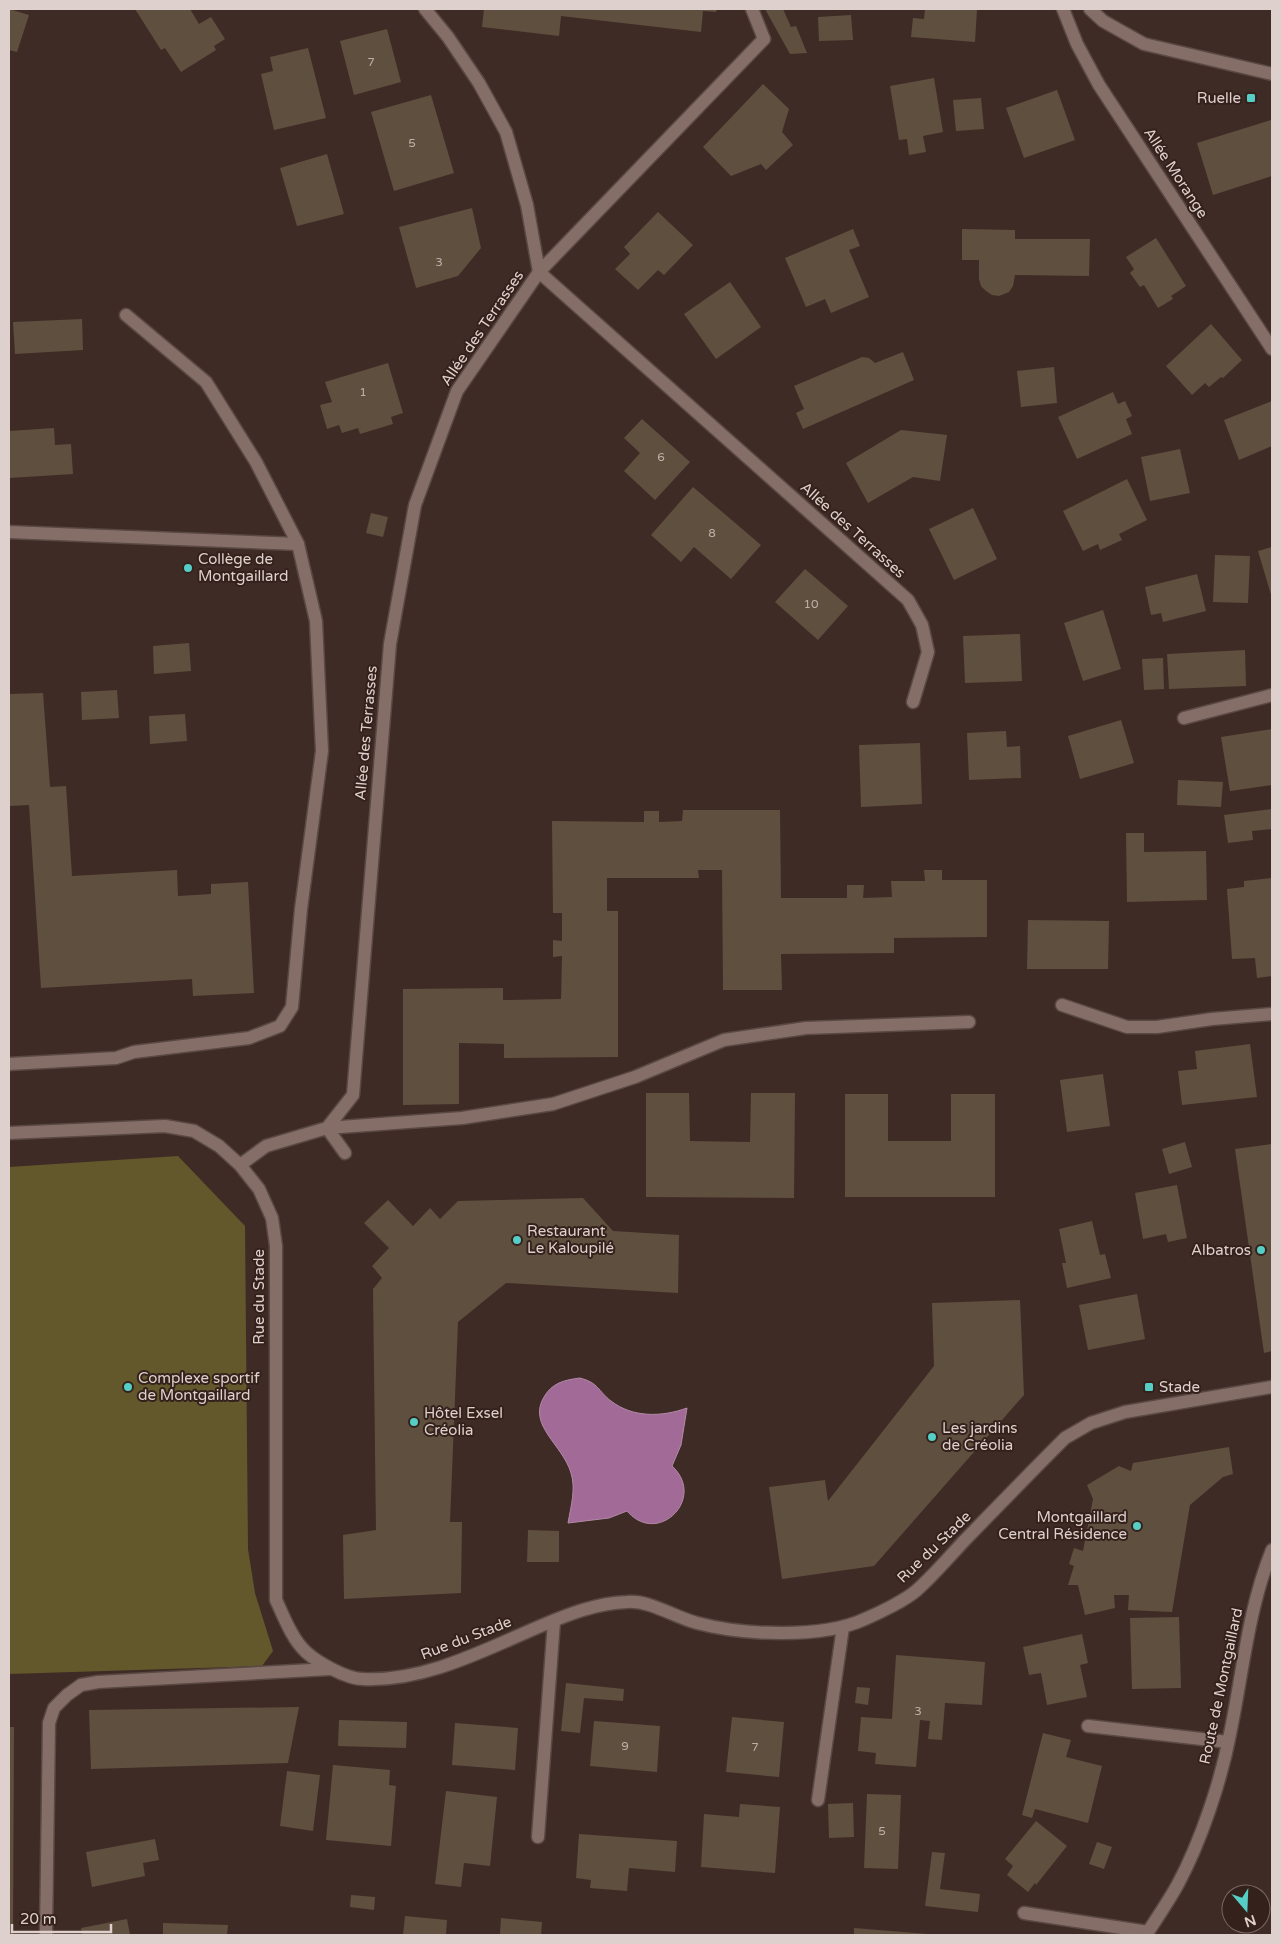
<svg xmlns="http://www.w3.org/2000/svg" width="1281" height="1944" font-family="'Varela Round',sans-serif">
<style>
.green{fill:#62582b}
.water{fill:#a16a97;stroke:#b389a7}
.building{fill:#5f4f3f}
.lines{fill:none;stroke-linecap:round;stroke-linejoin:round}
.lane-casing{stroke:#594843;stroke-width:15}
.street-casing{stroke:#594843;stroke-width:15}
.secondary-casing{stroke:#594843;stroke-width:15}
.lane{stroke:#866e68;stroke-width:12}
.street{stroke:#866e68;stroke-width:12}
.secondary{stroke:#866e68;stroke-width:12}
.poi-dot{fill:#55cec6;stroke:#35211c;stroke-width:2}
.labels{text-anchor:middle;stroke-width:4;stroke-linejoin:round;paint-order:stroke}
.number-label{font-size:12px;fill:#beb0a9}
.poi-label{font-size:15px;fill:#ded0cc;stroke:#35211c;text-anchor:start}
.street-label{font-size:15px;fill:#ded0cc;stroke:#35211c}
</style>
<rect width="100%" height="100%" fill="#3f2b25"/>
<path class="green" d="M178,1156l67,70 3,323 7,44 18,58 -11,15 -253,8v-507z"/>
<path class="water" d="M580,1378c19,5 18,13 31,23 22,17 51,16 76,7l-6,37 -9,21c35,32 -14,81 -45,45l-18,7 -41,5c3,-17 8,-34 3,-50 -8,-28 -44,-48 -27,-76 8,-14 20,-17 36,-19z"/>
<g class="building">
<path d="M9,9l20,6 -12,37 -8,-2z"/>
<path d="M135,9h55l9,15 12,-7 14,22 -11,7 2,4 -35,22 -16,-24 -4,2z"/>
<path d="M484,9h233l-1,3 -13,-1 -2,21 -140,-16 -2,20 -77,-9z"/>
<path d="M765,9h18l8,18 5,-1 11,27 -17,1z"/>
<path d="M925,9h52l-2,33 -64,-5 2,-19 11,1z"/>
<path d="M851,15l2,25 -34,1 -1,-24z"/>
<path d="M387,29l14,53 -47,13 -14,-54z"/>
<path d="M308,48l18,70 -52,12 -13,-56 12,-3 -3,-14z"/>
<path d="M934,78l9,54 -20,4 3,16 -17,3 -2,-16 -8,1 -9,-54z"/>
<path d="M763,84l26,25 -7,23 11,13 -27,25 -5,-6 -30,12 -28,-29z"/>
<path d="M1057,90l18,50 -51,18 -18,-50z"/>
<path d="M431,95l23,78 -60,18 -23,-79z"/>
<path d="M981,98l3,31 -28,2 -3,-31z"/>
<path d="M1271,120l1,5v51l-59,19 -16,-52z"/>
<path d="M327,154l17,60 -47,12 -17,-58z"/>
<path d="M472,208l9,40 -23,28 -42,12 -17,-61z"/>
<path d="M658,212l35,33 -29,30 -6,-5 -20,20 -23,-21 15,-15 -6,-7z"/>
<path d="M853,229l7,17 -11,4 20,47 -38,16 -6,-14 -19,8 -21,-49z"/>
<path d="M962,229l53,1v9h75l-1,37 -74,-1 -2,11 -4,6 -10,4 -7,-1 -6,-4 -5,-5 -2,-7v-19h-17z"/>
<path d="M1156,238l30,48 -15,10 2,3 -15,9 -14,-23 -4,2 -10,-14 4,-4 -8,-12z"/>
<path d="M730,282l31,45 -45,32 -32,-45z"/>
<path d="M82,319l1,31 -68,4 -2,-32z"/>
<path d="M1211,324l31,36 -19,18 -2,-1 -12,10 -4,-4 -13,12 -26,-29z"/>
<path d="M903,352l11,28 -111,49 -7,-16 8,-4 -10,-23 68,-29 7,1 6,5z"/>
<path d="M388,363l15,50 -12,4 2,7 -33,10 -2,-6 -16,5 -3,-8 -12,4 -7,-24 12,-3 -7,-20z"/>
<path d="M1054,367l3,36 -36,4 -4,-36z"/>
<path d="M1113,392l5,12 7,-3 7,15 -6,3 6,15 -55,25 -19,-42z"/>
<path d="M1272,401v45l-33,14 -15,-40z"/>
<path d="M642,419l48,43 -35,38 -31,-29 16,-18 -16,-15z"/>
<path d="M54,428l1,17 16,-1 2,30 -64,4v-47z"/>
<path d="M901,430l46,5 -7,46 -27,-4 -45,26 -22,-40z"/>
<path d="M1180,449l10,44 -40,8 -9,-44z"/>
<path d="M1127,479l20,41 -28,14 3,6 -22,10 -2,-6 -15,7 -20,-40z"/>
<path d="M693,487l68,58 -30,34 -37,-32 -13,15 -30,-27z"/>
<path d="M973,508l24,51 -43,21 -25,-51z"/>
<path d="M371,513l17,4 -5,20 -17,-4z"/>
<path d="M1272,547v51l-14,-47z"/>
<path d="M1215,555l35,1 -2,47 -35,-1z"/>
<path d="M805,569l43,37 -30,34 -43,-38z"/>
<path d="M1197,574l9,37 -43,11 -2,-9 -10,2 -6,-28z"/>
<path d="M1103,610l18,59 -38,12 -19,-58z"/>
<path d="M1020,634l2,47 -57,2 -2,-47z"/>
<path d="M189,643l2,28 -37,3 -1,-28z"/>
<path d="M1245,650l1,36 -77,3 -2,-35z"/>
<path d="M1163,658l1,31 -20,1 -2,-31z"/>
<path d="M117,690l2,28 -37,2 -1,-28z"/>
<path d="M43,693l7,94 16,-1 6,90 105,-6 1,26 33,-2v-10l37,-2 6,111 -61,3 -1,-17 -151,9 -12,-183 -20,1v-112z"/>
<path d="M185,714l2,27 -37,3 -1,-28z"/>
<path d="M1121,720l13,43 -54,16 -12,-43z"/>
<path d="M1272,729v56l-42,6 -9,-54z"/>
<path d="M1006,731l1,16 13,-1 1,32 -52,2 -2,-47z"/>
<path d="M920,743l2,61 -61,3 -2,-62z"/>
<path d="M1178,780l45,2 -2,25 -44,-2z"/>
<path d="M1272,809v20l-20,2 1,9 -25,3 -4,-28z"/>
<path d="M683,810h97l1,88h66v-13h17l-1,13 29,-1 -1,-16h34l-1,-11h18v10h45v57l-93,1v15l-113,1 1,36h-59l-1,-120h-24l1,8h-92v33h11v146l-114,1v-14l-45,-1v61l-56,1v-116l100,-1v12l58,-1 1,-43 -9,1v-17l9,1v-28h-9l-1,-92 92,1v-11h15v11l23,-1z"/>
<path d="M1126,833h18v19l62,-1 1,49 -80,2z"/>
<path d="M1272,878v98l-15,2 -2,-20 -23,1 -5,-70 17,-2v-6z"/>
<path d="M1028,920l81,1 -1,48h-81z"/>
<path d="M1250,1044l7,53 -75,8 -4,-34 19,-2 -2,-18z"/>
<path d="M1103,1074l7,52 -43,6 -7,-52z"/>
<path d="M646,1093h43l1,48 60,1 1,-49h44l-1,105 -148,-1z"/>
<path d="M845,1094h43v47h63v-47h44v103h-150z"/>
<path d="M1185,1142l7,25 -23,7 -7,-25z"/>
<path d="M1272,1144v207l-8,2 -29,-204z"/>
<path d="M1177,1185l10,53 -19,4 -2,-8 -23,5 -8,-46z"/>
<path d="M583,1198l30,33 66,4 -1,58 -172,-10 -48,39 -8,200h12l-1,71 -117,6 -1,-64 33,-5 -3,-241 9,-11 -10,-12 17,-18 -25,-25 24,-23 25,26 17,-18 10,11 18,-18z"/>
<path d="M1092,1221l8,34 5,-1 6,24 -44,10 -5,-25h4l-7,-34z"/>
<path d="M1137,1294l8,45 -57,11 -9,-45z"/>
<path d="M1020,1300l4,95 -150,171 -92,13 -13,-92 56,-7 3,21 106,-135 -2,-63z"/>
<path d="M1229,1447l4,27 -10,3 -33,28 -18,107 -44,-2 1,-15h-15l1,13 -30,7 -7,-30h-10l6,-19 -5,-2 5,-16 9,3 10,-52 -6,-14 32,-19 12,5 2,-8z"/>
<path d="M528,1530l31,1v31h-32z"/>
<path d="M1179,1617l2,71 -49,1 -2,-71z"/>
<path d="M1082,1634l6,29 -8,2 7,32 -40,8 -6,-32 -12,2 -6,-28z"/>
<path d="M896,1655l89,7 -3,43 -37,-2 -3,37 -14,-1 2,-18 -10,-1 -4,47 -41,-3 1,-11 -18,-2 3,-34 31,2z"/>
<path d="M566,1683l58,6 -1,12 -39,-3 -4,35 -19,-2z"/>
<path d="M857,1687l13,1 -2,17 -13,-2z"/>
<path d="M299,1707l-11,56 -197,6 -2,-59z"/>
<path d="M732,1717l52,5 -5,55 -53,-5z"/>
<path d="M339,1720l68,2 -1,26 -68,-2z"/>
<path d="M594,1721l66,5 -3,46 -67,-6z"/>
<path d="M455,1723l63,5 -3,42 -63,-5z"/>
<path d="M9,1727h5l-1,208h-4z"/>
<path d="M1043,1733l28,7 -5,17 36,9 -14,57 -53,-14 -3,9 -10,-3z"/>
<path d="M333,1765l57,5 -1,15 7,1 -5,60 -65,-6z"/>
<path d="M287,1771l33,4 -7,56 -33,-5z"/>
<path d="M446,1791l51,6 -7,69 -26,-3 -3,24 -26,-3z"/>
<path d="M867,1794l34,1 -3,74 -34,-1z"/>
<path d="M853,1803l1,34 -25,1 -1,-34z"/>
<path d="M740,1804l40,3 -5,66 -74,-6 3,-53 35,3z"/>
<path d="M1036,1821l31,25 -31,39 -1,-2 -7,9 -21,-17 6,-9 -8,-7z"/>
<path d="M579,1834l98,7 -2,31 -46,-4 -2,23 -37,-3 1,-8 -15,-2z"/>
<path d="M155,1839l4,21 -16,3 2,13 -53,11 -6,-35z"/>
<path d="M1097,1842l15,5 -8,22 -15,-5z"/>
<path d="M932,1852l13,1 -5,36 40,5 -2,18 -53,-6z"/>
<path d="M351,1895l24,2 -1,13 -24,-3z"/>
<path d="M405,1916l42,4 -1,15h-43z"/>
<path d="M501,1918l41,4 -1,13 -41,-1z"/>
<path d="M127,1919l3,16h-48l-1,-7z"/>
<path d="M163,1923l65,2 -1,10h-64z"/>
<path d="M854,1928l74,6v1h-74z"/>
</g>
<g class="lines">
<g class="lane-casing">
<g id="lane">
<path d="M752,9l12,30"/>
<path d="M9,532l289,12"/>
<path d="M9,1064l107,-6 18,-6 115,-14 31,-12 12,-19 9,-98 21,-158 -6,-130 -18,-77 -42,-82 -50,-80 -80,-67"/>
<path d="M327,1128l135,-10 91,-14 82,-27 89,-37 82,-12 163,-6"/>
<path d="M327,1128l18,25"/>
</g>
</g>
<g class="street-casing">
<g id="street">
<path d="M425,9l23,28 31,46 27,49 21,73 12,67 369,328 14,25 6,27 -15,50"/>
<path d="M1063,9l14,35 22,41 173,264"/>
<path d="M1184,718l88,-23"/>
<path d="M1062,1005l65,22h30l55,-8 60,-5"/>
<path d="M240,1165l26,-19 61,-18 26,-33 37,-451 25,-139 42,-114 82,-119 225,-233"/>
<path d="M1088,1726l140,16"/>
<path d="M818,1800l25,-173"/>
<path d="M538,1837l16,-216"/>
<path d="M1024,1913l124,19"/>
<path d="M46,1935l3,-212 5,-15 13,-13 14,-10 17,-3 232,-13"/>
</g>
</g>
<g class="secondary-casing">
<g id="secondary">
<path d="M1090,9l13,12 41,23 128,30"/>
<path d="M9,1133l156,-7 29,5 25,15 21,19 19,24 13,29 4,28v354c8,17 16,39 30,52 12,11 41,27 57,27 63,3 123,-30 180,-54 26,-11 54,-22 84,-23 23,-2 47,15 70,21 45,12 125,16 168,-4 14,-6 41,-19 52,-29 17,-15 32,-33 48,-50 33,-34 66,-68 100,-102l26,-15 34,-11 147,-25"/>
<path d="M1146,1935c11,-17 22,-33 32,-51 23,-43 43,-103 52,-150 13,-62 18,-125 42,-184"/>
</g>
</g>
<use href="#lane" class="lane"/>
<use href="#street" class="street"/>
<use href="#secondary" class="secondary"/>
</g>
<g class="poi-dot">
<rect x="1246" y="93" width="10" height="10" rx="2.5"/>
<circle cx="188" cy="568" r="5"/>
<circle cx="517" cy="1240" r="5"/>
<circle cx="1261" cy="1250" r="5"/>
<circle cx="128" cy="1387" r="5"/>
<rect x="1144" y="1382" width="10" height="10" rx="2.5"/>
<circle cx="414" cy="1422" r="5"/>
<circle cx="932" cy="1437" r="5"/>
<circle cx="1137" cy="1526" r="5"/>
</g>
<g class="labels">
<g class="number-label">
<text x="371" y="66">7</text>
<text x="412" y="147">5</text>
<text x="439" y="266">3</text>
<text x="363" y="396">1</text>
<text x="661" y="461">6</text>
<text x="712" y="537">8</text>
<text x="811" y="608">10</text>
<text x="918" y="1715">3</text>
<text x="625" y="1750">9</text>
<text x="755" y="1751">7</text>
<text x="882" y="1835">5</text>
</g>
<g class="poi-label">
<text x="1241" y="103" text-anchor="end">Ruelle</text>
<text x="198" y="564">Collège de<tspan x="198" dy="17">Montgaillard</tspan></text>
<text x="527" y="1236">Restaurant<tspan x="527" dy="17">Le Kaloupilé</tspan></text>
<text x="1251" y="1255" text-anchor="end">Albatros</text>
<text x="138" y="1383">Complexe sportif<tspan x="138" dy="17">de Montgaillard</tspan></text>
<text x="1159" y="1392">Stade</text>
<text x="424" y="1418">Hôtel Exsel<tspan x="424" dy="17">Créolia</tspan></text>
<text x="942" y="1433">Les jardins<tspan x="942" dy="17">de Créolia</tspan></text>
<text x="1127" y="1522" text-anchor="end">Montgaillard<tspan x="1127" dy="17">Central Résidence</tspan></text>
</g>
<g class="street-label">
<text transform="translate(1176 173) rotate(57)" y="5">Allée Morange</text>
<text transform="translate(482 328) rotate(-56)" y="5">Allée des Terrasses</text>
<text transform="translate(853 530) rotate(42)" y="5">Allée des Terrasses</text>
<text transform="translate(366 733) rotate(-85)" y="5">Allée des Terrasses</text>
<text transform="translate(259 1297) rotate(-90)" y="5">Rue du Stade</text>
<text transform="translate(934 1547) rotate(-44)" y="5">Rue du Stade</text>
<text transform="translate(466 1638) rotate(-21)" y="5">Rue du Stade</text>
<text transform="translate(1221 1686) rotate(-78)" y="5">Route de Montgaillard</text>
</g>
</g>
<rect width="1281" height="1944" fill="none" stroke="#ded0cc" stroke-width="20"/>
<g transform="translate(1246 1909) rotate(161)"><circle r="24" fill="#35211c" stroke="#796762"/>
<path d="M0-4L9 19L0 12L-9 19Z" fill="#55cec6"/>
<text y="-8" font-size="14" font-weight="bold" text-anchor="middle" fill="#ded0cc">N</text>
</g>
<path d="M12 1924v8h99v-8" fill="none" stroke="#ded0cc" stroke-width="2.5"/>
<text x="20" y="1924" font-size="15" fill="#ded0cc" stroke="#35211c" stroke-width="4" paint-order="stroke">20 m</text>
</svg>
